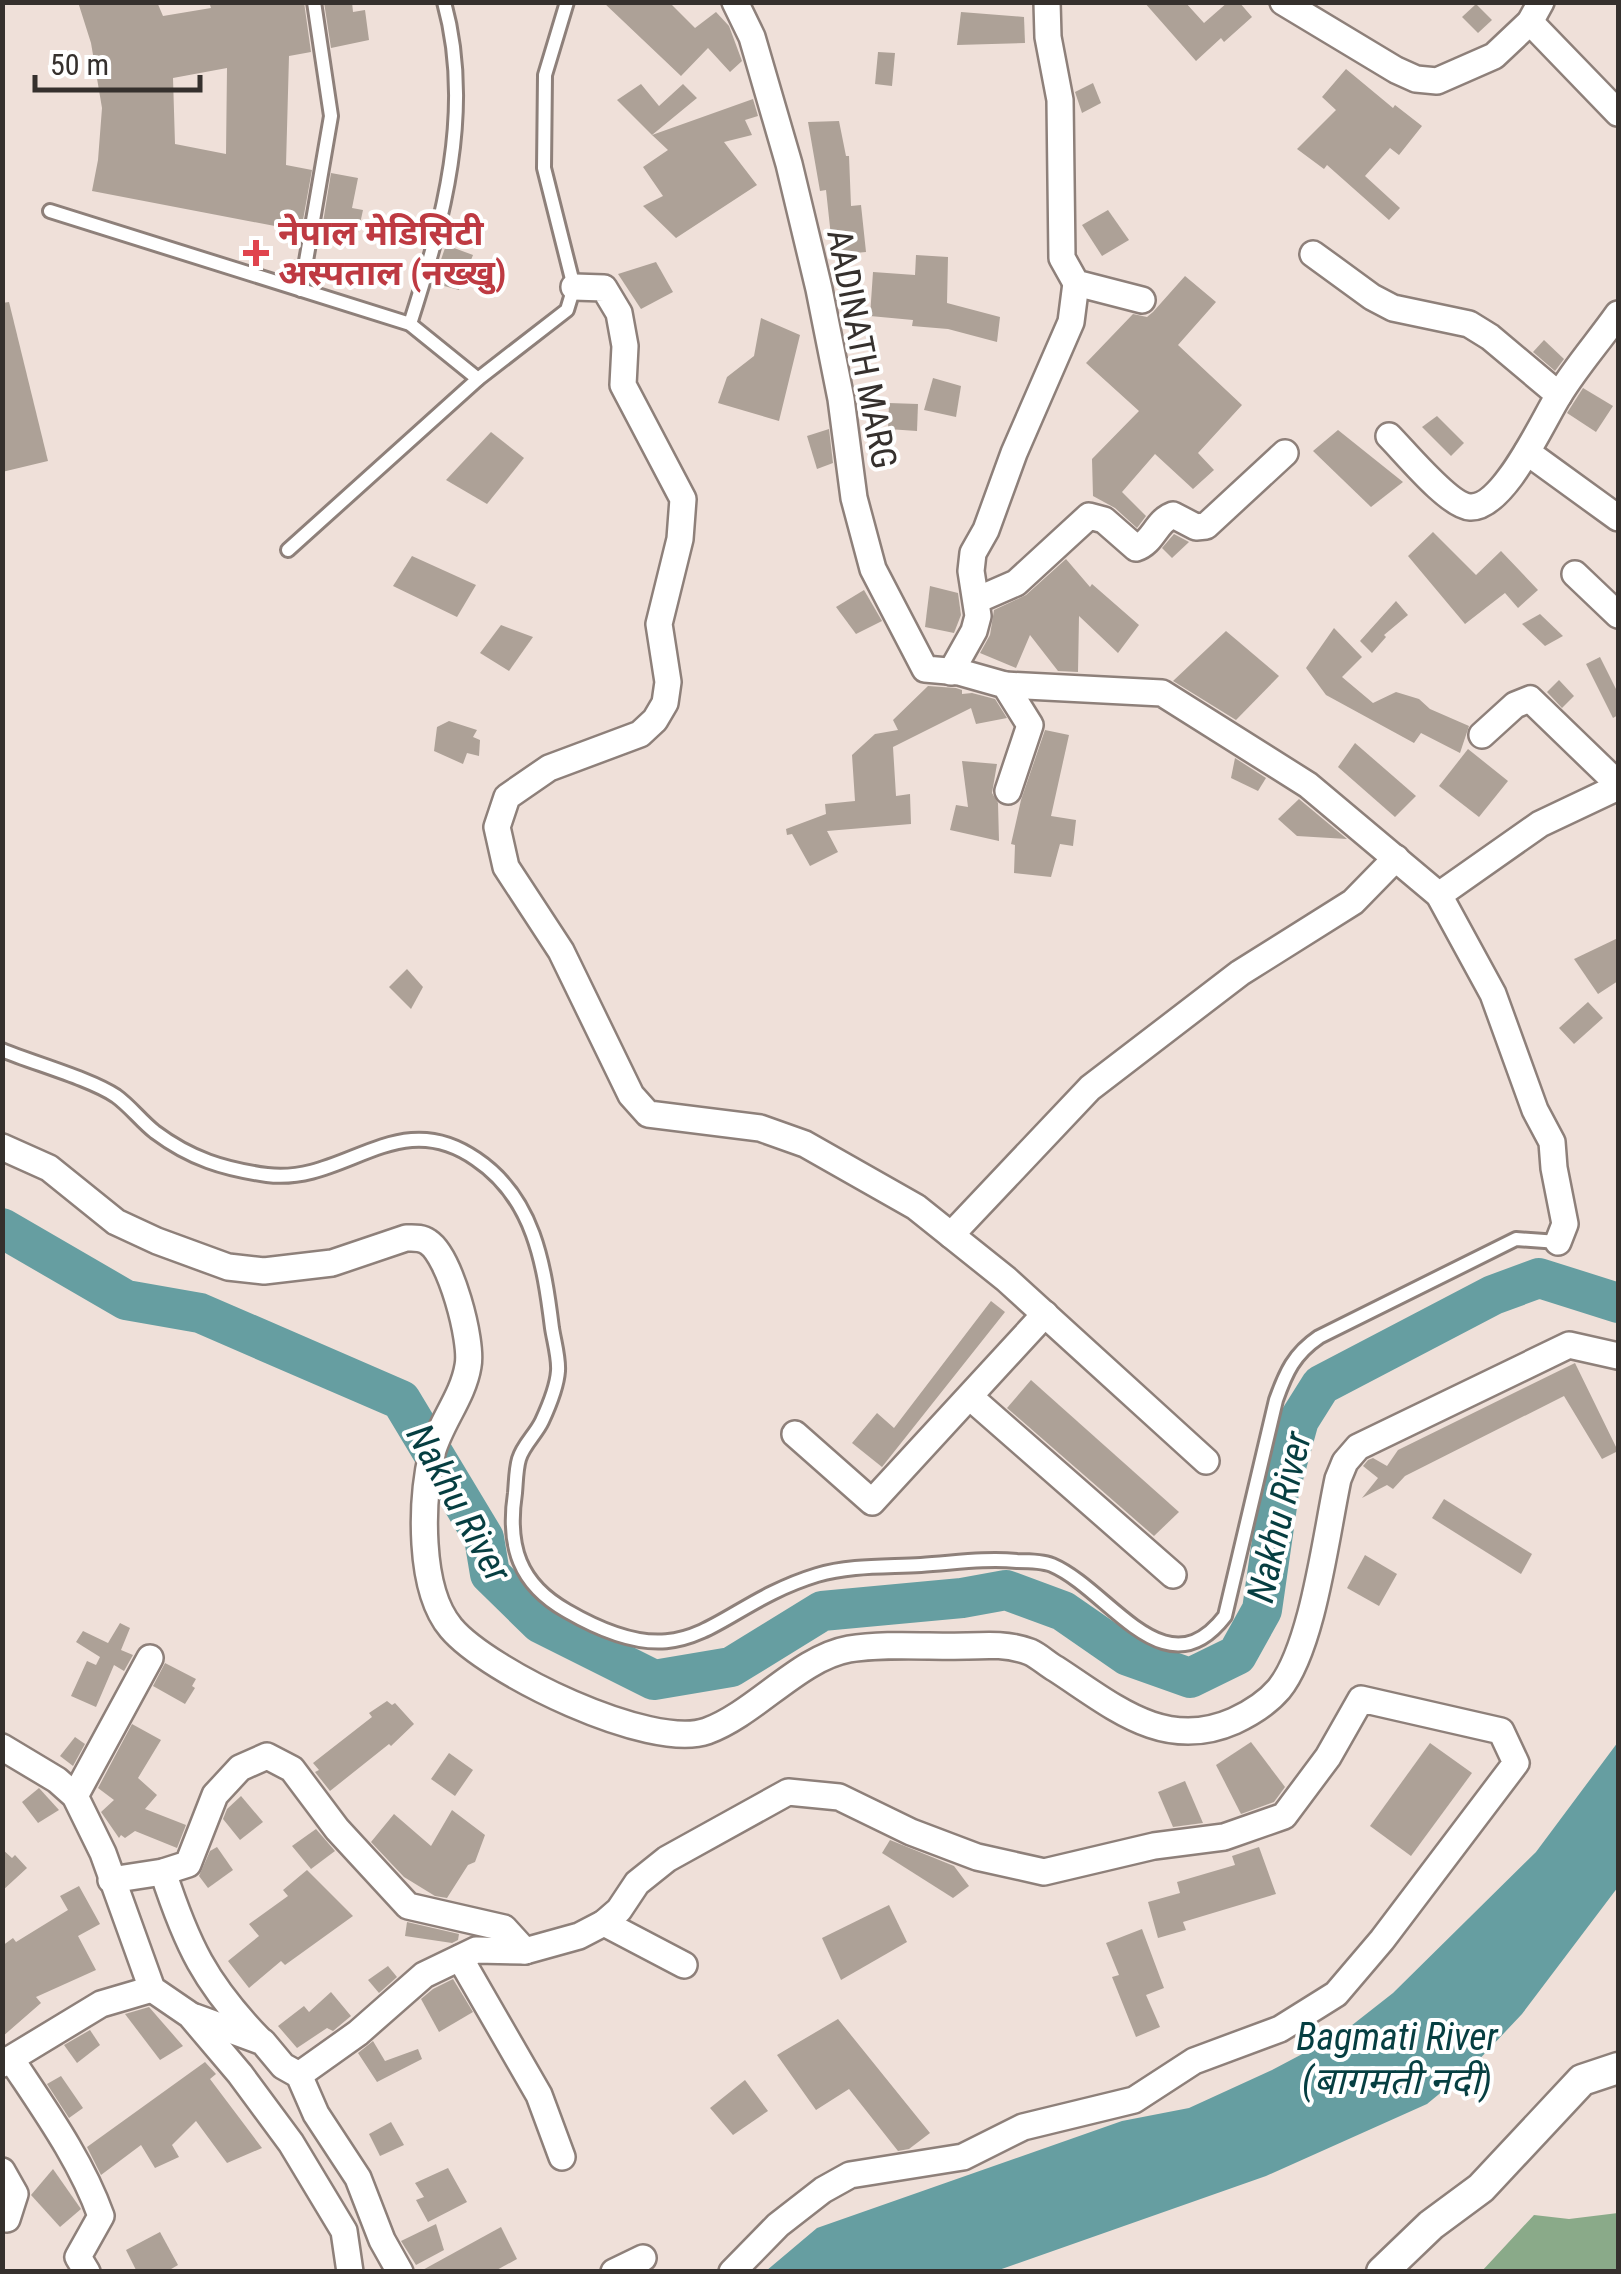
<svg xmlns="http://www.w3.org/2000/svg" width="1621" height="2274" font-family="'Roboto Condensed','Noto Sans Devanagari',sans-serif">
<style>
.forest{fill:#8aaa89}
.water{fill:#669ea1}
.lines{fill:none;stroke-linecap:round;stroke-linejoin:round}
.river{stroke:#669ea1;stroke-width:40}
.building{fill:#ada197;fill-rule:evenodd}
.service-casing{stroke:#8e807a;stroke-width:18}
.minor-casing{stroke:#8e807a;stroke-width:30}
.tertiary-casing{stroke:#8e807a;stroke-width:35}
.service{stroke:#fff;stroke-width:12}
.minor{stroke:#fff;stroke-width:25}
.tertiary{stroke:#fff;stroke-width:30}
.health-dot{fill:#e0444e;stroke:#fff;stroke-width:4}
.labels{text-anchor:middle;stroke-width:8;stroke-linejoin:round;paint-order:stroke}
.health-label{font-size:35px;font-weight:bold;fill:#be3a42;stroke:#fff;text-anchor:start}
.street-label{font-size:35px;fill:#35302d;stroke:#fff}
.water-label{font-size:38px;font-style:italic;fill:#063e41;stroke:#fff}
</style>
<rect width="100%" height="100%" fill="#efe0d9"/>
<path class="forest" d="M1618,2213v58h-136l52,-56 35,4z"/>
<path class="water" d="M1618,1742v145l-96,127 -50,53 -45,37 -161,72 -270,95h-230l51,-43 305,-107 67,-13 83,-38 70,-37 51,-40 143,-141z"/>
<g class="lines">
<path class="river" d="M2,1228l124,72 74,13 201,87 83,138 6,36 50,49 114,57 77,-13 91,-56 140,-13 44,-8 57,21 65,45 62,22 47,-23 25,-45 17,-118 20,-72 22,-35 172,-90 46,-17 79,25"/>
</g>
<g class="building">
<path d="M78,2h79l6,14 48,-8 -2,-6h95l7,50 -22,4 -3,109 26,5 -11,61 -209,-40 6,-31 4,-52 -11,-65zM227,68l-1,86 -51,-10 -2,-66z"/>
<path d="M324,2h28l1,10 12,-2 4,30 -38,8z"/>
<path d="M603,2h66l26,26 21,-16 13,14 13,35 -12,11 -22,-24 -27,28z"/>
<path d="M1144,2h41l19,21 24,-21h11l13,15 -28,25 -3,-4 -25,23z"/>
<path d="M1476,4l16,16 -14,13 -16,-16z"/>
<path d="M961,12l63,5 1,26 -68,2z"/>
<path d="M878,52l17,1 -3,33 -17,-2z"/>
<path d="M1346,69l47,39 2,-3 27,21 -23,29 -9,-7 -25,28 35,32 -11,12 -62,-55 -3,4 -27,-20 39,-39 -14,-13z"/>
<path d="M1093,83l8,20 -19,10 -7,-21z"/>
<path d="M641,84l18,22 24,-22 14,14 -45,37 -35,-35z"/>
<path d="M753,99l5,17 -13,4 7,15 -28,7 33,43 -81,53 -33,-32 20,-10 -20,-29 25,-17 -16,-15z"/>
<path d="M839,121l7,35h3l2,50 10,-1 5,47 -33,3 -7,-65 -6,1 -12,-69z"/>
<path d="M331,173l27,5 -6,30 11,2 -7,32 -35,-7z"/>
<path d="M1108,210l21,30 -27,16 -20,-31z"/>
<path d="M446,245l27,10 -14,35 -26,-7z"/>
<path d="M916,255l32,2 -1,46 53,14 -3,25 -49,-13 -36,-3 1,-6 -43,-4 3,-44 42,3z"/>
<path d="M656,262l17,30 -32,17 -23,-35z"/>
<path d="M1185,276l31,26 -38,43 64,60 -44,48 16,17 -21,19 -38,-35 -33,38 24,24 -9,12 -22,-20 -22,-12 -1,-37 47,-48 -53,-48 47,-49 14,3 6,-5z"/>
<path d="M9,302l39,159 -46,11v-169z"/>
<path d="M761,318l39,17 -21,86 -61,-18 9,-26 27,-21z"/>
<path d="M1544,340l20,19 -9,12 -22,-19z"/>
<path d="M933,378l28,8 -5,31 -32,-7z"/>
<path d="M1583,388l30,18 -17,26 -29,-19z"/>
<path d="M889,403l29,1 -1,27 -29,-2z"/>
<path d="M1437,416l27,27 -13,13 -29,-29z"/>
<path d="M829,429l4,34 -16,6 -10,-33z"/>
<path d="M1338,430l65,52 -32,25 -58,-56z"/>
<path d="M491,432l33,26 -37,46 -41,-24z"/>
<path d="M1433,532l43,43 25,-24 37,39 -20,18 -13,-15 -40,31 -57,-68z"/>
<path d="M1174,534l15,8 -17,16 -10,-10z"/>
<path d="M412,556l64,29 -19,32 -64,-31z"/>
<path d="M1066,559l24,28 2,-3 47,41 -21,28 -39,-37 -1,56 -20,-1 -28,-36 -14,33 -36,-15 10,-18 4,-25 32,-15z"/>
<path d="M930,586l28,7 3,22 -7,18 -29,-6z"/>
<path d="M864,590l18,31 -26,13 -20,-27z"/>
<path d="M1396,601l12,14 -24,20 2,2 -14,16 -12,-12z"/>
<path d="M1540,614l23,22 -18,10 -23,-22z"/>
<path d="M501,625l32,12 -24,34 -29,-18z"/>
<path d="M1334,628l28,29 -20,20 31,26 23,-11 23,7 11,10 39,17 -9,27 -39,-20 -7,10 -88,-48 -20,-27z"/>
<path d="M1226,631l53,45 -43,44 -63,-39z"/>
<path d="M1600,657l18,36v22l-5,3 -27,-54z"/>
<path d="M1559,680l15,16 -12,12 -15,-16z"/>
<path d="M928,686l28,2 6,2v4l10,-1 23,6 12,19 -31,6 -5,-16 -78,39 3,49 14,-2 1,30 -84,7 11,21 -28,14 -18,-32 -5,1 -1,-6 40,-15 -1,-10 30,-3 -3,-46 23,-21 23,-4 -5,-10z"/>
<path d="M449,721l28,9 -4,7 7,3 -1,16 -12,-3 -4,11 -29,-13 3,-24z"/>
<path d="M1045,730l24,5 -18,81 25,4 -3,26 -13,-2 -9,33 -37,-4 1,-28 -4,-1 10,-44z"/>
<path d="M1355,743l61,53 -21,21 -57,-50z"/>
<path d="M1468,749l40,32 -29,36 -40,-31z"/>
<path d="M1235,758l31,20 -8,13 -27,-13z"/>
<path d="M962,761l35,3 -5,29 6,10 1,38 -49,-11 6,-25 12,2z"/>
<path d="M1299,799l48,40 -50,-3 -19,-17z"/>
<path d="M1618,938v43l-20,13 -24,-35z"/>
<path d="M407,969l16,18 -12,22 -22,-22z"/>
<path d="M1588,1002l15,16 -29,26 -15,-16z"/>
<path d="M991,1301l14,11 -123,155 -30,-24 25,-30 17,15z"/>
<path d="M1575,1363l43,88 -16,8 -38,-63 -159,80 -12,13 -6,-4 -25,13 16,-20 -15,-12 5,-6 5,-2 14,8 11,-16z"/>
<path d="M1031,1380l148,132 -25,24 -147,-128z"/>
<path d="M1444,1499l88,55 -11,20 -89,-56z"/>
<path d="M1365,1555l32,19 -18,32 -32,-18z"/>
<path d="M120,1623l10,5 -9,22 12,5 -9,16 -10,-6 -18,42 -25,-11 16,-35 9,4 4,-8 -24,-15 7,-11 25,12z"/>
<path d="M165,1663l31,16 -4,7 3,2 -10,16 -32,-18z"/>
<path d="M387,1701l5,4 3,-2 19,21 -23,22 -2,-2 -59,47 -15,-19 4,-2 -6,-7 59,-46 -3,-4z"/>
<path d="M132,1724l29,16 -23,38 19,17 -12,14 41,16 -9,23 -42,-17 -10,7 -4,-3 -2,3 -18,-26 13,-12 -16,-12z"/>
<path d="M75,1737l10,7 -12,22 -13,-10z"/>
<path d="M1251,1742l34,45 -11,15 -33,12 -25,-49z"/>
<path d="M1430,1743l42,30 -61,83 -41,-30z"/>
<path d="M449,1753l24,17 -18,26 -24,-17z"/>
<path d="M1185,1781l18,42 -30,4 -15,-35z"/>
<path d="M39,1788l20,22 -21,13 -16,-21z"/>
<path d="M241,1796l22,26 -23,18 -17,-21 4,-10z"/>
<path d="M452,1810l33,25 -10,27 -7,3 -21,33 -12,-2 -31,-19 -33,-35 23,-28 37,32z"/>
<path d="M316,1829l19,22 -24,18 -19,-23z"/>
<path d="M890,1840l64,26 15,20 -16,12 -71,-45z"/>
<path d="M217,1847l16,23 -25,18 -9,-12 11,-25z"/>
<path d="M1259,1847l17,47 -93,28 3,8 -28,8 -10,-36 32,-9 -3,-11 58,-17 -3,-9z"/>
<path d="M2,1849l10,9 3,-3 12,13 -25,23z"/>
<path d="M307,1870l46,46 -68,49 -4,-4 -32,27 -21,-27 31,-25 -10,-12 39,-28 -5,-6z"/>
<path d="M79,1886l21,38 -22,12 18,34 -60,27 5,6 -39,34v-91l11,-8 3,4 52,-32 -8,-14z"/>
<path d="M889,1905l18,37 -66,38 -19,-42z"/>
<path d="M407,1922l52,12 -1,6 -6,3 -47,-7z"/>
<path d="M1142,1929l22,59 -18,7 14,32 -24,10 -24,-60 7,-2 -13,-32z"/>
<path d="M388,1966l9,11 -18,16 -11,-13z"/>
<path d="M453,1979l20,33 -34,20 -18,-33 12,-10z"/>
<path d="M331,1992l20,24 -18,15 -6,-3 -30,20 -19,-22 26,-20 5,6z"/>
<path d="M149,2007l34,39 -23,14 -35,-46z"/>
<path d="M838,2019l92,114 -21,16 -11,2 -49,-62 -33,21 -39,-55z"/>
<path d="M90,2030l10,15 -23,18 -13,-18z"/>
<path d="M373,2041l12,20 33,-12 4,10 -45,23 -19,-29z"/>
<path d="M205,2062l11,12 -6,5 52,69 -35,15 -31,-42 -24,24 7,12 -24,11 -14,-23 -40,30 -14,-28z"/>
<path d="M61,2076l22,32 -14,10 -22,-34z"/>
<path d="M745,2080l23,31 -35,24 -23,-27z"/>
<path d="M391,2122l13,23 -24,11 -11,-22z"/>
<path d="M448,2168l19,34 -39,20 -12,-22 8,-3 -9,-14z"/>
<path d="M53,2169l28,40 -21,18 -29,-32z"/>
<path d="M436,2224l8,26 -28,15 -15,-24z"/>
<path d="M501,2227l16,32 -24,13h-74z"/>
<path d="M160,2232l18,33 -12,7h-29l-11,-22z"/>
</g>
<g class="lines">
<g class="service-casing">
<g id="service">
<path d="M50,211l360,113 68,55"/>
<path d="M301,290l30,-174 -17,-114"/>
<path d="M410,324c33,-103 64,-214 34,-322"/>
<path d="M288,550l190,-171 89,-69 7,-23 -30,-119 1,-93 22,-73"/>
<path d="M2,1050c31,13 89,29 114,46 14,10 25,25 39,36 36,27 69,37 112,43 78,10 130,-71 209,-16 58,39 68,105 76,169 2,13 7,30 6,43 -1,15 -10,37 -16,50 -6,13 -19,24 -23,38 -3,10 -3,23 -4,34 -8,53 4,91 52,118 126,73 142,-3 250,-36 33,-10 70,-8 104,-10 33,-2 63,-7 96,-4 11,0 25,0 35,4 58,25 113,129 173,51l51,-216c10,-28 18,-46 43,-63l197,-98 42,3"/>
</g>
</g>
<g class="minor-casing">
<g id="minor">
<path d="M735,2l17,35 37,127 30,125 22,110 13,99 19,71 52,100 34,3 46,13 25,40 -22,66"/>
<path d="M1047,2l1,35 12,63 2,158 14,25 66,17"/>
<path d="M1283,2l113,68 20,9 21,2 57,-25 36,-34 11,-20"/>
<path d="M1530,22l88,91"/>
<path d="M1313,254l59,43 21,11 76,16 21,13 69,58"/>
<path d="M574,287l30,1 15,25 6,33 -2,39 60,114 -3,40 -21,85 9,58 -3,21 -10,17 -15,14 -91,34 -42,29 -10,30 9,40 55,84 70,144 17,19 112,14 45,16 111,63 90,72 200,182"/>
<path d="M1389,436c16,16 60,70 81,71 34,2 73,-87 89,-112 17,-28 40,-54 59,-81"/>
<path d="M1527,452l91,66"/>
<path d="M1575,574l43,41"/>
<path d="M977,600l39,-17 73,-67 15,4 32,28c17,-5 20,-27 37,-33l23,12 10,-1 79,-73"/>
<path d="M951,672l23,-41 4,-15 -7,-45 2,-18 13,-23 28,-77 57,-131 5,-39"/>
<path d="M1005,685l157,8 146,92 131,110 54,99 42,116 17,32 2,26 11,56 -7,18"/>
<path d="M1482,735l33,-30 15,-6 88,85"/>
<path d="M1439,895l101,-71 78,-37"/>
<path d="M2,1147l47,21 67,54 41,19 71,26 36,4 68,-8 74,-25c8,0 15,-1 22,4 22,14 45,99 40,124 -5,31 -28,57 -36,87 -11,48 -14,136 19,175 37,44 199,123 256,103 49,-18 92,-73 142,-82 36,-6 82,-2 118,-3 22,-1 42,-2 63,6 9,4 17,12 26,17 57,37 108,83 178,52 15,-7 34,-19 45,-32 34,-42 47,-154 59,-210l7,-17 13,-15 211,-102 49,11"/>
<path d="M951,1235l139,-147 150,-115 113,-71 43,-44"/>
<path d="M970,1397l203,178"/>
<path d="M795,1434l77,68 173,-188"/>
<path d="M2,1747l55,33 18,16 28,57 49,136 38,26 50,59 51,69 53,88 6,41"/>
<path d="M75,1796l75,-138"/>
<path d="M163,1872c24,73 42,111 96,167"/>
<path d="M111,1880l52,-8 25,-8 27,-69 25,-27 27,-12 25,13 45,60 71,77 96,22 21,23"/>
<path d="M604,1923l80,42"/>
<path d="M460,1958l79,137 23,62"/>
<path d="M195,2017l68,25 20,24 16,9 17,39 42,64 24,62 18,32"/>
<path d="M11,2059c33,50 70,101 90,157l-23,41 9,15"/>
<path d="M2,2064l99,-60 51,-15"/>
<path d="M299,2075l59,-42 66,-58 52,-25 49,1 54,-15 25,-13 15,-13 18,-27 30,-24 121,-67 51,5 72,35 66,25 67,15 110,-26 70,-9 60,-21 44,-59 33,-58 140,32 15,32 -134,177 -46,54 -56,35 -86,32 -60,39 -111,27 -60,30 -113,18 -27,15 -45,35 -46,47"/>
<path d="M2,2171l13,23 -8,25"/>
<path d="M614,2272l29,-14"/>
</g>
</g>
<g class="tertiary-casing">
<path id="tertiary" d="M1382,2272l49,-47 50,-37 101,-108 36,-12"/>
</g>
<use href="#service" class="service"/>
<use href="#minor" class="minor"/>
<use href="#tertiary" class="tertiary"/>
</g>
<path class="health-dot" d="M251 238h10v10h10v10h-10v10h-10v-10h-10v-10h10z"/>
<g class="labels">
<g class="health-label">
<text x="278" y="245">नेपाल मेडिसिटी<tspan x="278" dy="40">अस्पताल (नख्खु)</tspan></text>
</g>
<g class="street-label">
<text transform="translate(862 349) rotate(79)" y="12">AADINATH MARG</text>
</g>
<g class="water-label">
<text transform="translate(459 1503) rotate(61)" y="13">Nakhu River</text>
<text transform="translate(1279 1517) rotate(-77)" y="13">Nakhu River</text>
<text x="1397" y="2050">Bagmati River<tspan x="1397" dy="44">(बागमती नदी)</tspan></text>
</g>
</g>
<rect width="1621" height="2274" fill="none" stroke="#35302d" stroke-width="10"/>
<path d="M35 75v15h165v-15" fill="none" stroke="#35302d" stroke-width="5"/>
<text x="50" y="75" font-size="30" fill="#35302d" stroke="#ffffff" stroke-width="8" paint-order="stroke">50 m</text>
</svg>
